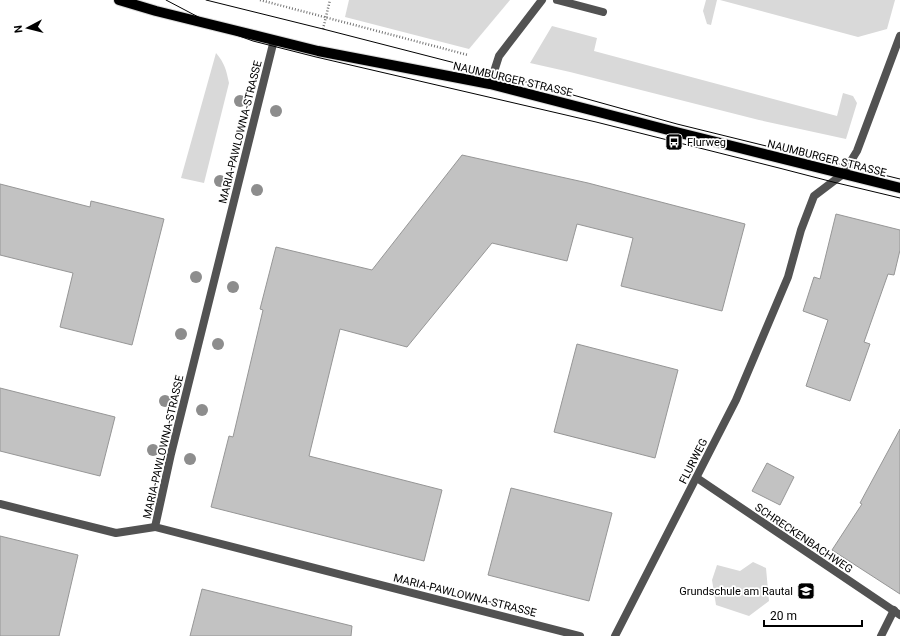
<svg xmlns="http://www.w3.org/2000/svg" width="900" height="636" font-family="Roboto,sans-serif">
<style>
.green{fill:#d9d9d9}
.building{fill:#c2c2c2;stroke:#969696}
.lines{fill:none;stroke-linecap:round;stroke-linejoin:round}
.primary-casing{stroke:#dbdbdb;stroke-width:12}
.path{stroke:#747474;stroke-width:2.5;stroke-dasharray:1 2;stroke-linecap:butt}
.service{stroke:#525252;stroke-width:8}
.minor{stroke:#525252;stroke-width:8}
.primary{stroke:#000;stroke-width:10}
.tram{stroke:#000;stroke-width:1}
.tree{fill:#8d8d8d}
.labels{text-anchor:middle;stroke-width:3.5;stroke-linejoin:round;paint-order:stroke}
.street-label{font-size:11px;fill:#000;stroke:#fff}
.poi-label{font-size:11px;fill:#000;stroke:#fff;text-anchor:start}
</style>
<rect width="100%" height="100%" fill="#fff"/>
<g class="green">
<path d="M349,0h161l-41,49 -124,-32z"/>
<path d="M706,0h11l-6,25 -4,-1 -4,-13z"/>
<path d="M720,0h175l-8,29 -29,8z"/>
<path d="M552,26l45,12 -3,13 243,65 6,-23 10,3 4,7 -11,36 -87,-19 -189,-48 -40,-9z"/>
<path d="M216,53c9,11 10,16 13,30l-25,100 -23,-5z"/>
<path d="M753,562l13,6 3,33 -20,15 -33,-11 -4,-25 5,-15 23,6z"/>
</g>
<g class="building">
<path d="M462,155l126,28 157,41 -23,87 -101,-25 12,-48 -56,-14 -10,37 -75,-18 -85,104 -67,-18 -31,127 133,34 -18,71 -213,-54 18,-71 4,1 30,-127 -3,-1 16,-62 96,23z"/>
<path d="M0,184l90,23 1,-6 73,18 -32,126 -72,-18 13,-54 -73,-18z"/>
<path d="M836,214l64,16v20l-6,25 -6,-1 -24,68 6,2 -20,57 -44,-15 22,-66 -25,-9 11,-34 6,2z"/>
<path d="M577,344l101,26 -23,88 -101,-26z"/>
<path d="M0,388l115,29 -15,59 -100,-25z"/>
<path d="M900,429v165l-68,-44 30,-46 -2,-1z"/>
<path d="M767,463l27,14 -14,28 -28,-14z"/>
<path d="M511,488l101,25 -23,88 -101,-26z"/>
<path d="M0,536l78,19 -19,81h-59z"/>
<path d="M202,589l150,37 -1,10h-161z"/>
</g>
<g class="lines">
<g class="primary-casing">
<path id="primary" d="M119,0l37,11 162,40 172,33 186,48 224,56"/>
</g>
<g class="path">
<path d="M260,0l208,55"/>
<path d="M323,29l7,-29"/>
</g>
<g class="service">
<path d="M557,0l46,12"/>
<path d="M490,84l9,-28 43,-56"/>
<path d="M0,504l116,29 39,-6"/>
<path d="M881,636l13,-26"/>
</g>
<g class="minor">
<path d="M274,40l-103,414 -16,73 425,109"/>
<path d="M697,478l203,137"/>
<path d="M615,636l121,-236 52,-123 13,-47 13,-34 29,-22 14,-23 43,-115"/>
</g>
<use href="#primary" class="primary"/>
<g class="tram">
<path d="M166,0l57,30 30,11 63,16 280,65 183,46 54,14 67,16"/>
<path d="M206,0l117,29 171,44 183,51 223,55"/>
</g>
</g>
<g class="tree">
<circle cx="240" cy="101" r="6"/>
<circle cx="276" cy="111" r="6"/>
<circle cx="220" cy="181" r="6"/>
<circle cx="257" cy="190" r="6"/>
<circle cx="196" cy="277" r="6"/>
<circle cx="233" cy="287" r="6"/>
<circle cx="181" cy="334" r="6"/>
<circle cx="218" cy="344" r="6"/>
<circle cx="165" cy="401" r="6"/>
<circle cx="202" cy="410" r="6"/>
<circle cx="153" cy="450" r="6"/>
<circle cx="190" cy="459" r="6"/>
</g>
<defs>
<g id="bus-square" transform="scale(0.9)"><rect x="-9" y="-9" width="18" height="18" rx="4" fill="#000" stroke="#fff"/><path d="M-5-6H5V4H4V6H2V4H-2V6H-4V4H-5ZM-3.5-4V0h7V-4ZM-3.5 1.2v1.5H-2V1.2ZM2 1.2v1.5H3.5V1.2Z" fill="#fff"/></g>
<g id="school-square" transform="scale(0.9)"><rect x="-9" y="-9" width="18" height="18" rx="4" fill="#000" stroke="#fff"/><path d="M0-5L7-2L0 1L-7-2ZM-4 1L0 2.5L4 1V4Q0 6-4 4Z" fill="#fff"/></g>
</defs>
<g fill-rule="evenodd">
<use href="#bus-square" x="674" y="142"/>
<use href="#school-square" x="806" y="591"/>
</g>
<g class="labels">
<g class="street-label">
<text transform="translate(513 79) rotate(13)" y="4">NAUMBURGER STRASSE</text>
<text transform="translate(240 132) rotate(-76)" y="4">MARIA-PAWLOWNA-STRASSE</text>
<text transform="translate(827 158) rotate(14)" y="4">NAUMBURGER STRASSE</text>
<text transform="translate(163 447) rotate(-77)" y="4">MARIA-PAWLOWNA-STRASSE</text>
<text transform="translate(693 461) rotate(-63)" y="4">FLURWEG</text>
<text transform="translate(804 538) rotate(34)" y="4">SCHRECKENBACHWEG</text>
<text transform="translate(465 595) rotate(14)" y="4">MARIA-PAWLOWNA-STRASSE</text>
</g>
<g class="poi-label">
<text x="687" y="146">Flurweg</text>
<text x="793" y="595" text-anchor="end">Grundschule am Rautal</text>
</g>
</g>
<g transform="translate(28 28) rotate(263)" stroke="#ffffff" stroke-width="3" paint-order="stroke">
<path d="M0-3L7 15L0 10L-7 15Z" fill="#000000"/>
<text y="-6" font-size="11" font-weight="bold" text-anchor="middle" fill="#000000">N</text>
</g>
<path d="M764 620v6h98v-6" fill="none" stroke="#000000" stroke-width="2"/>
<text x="770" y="620" font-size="12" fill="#000000" stroke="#ffffff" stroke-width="3" paint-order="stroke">20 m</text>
</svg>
